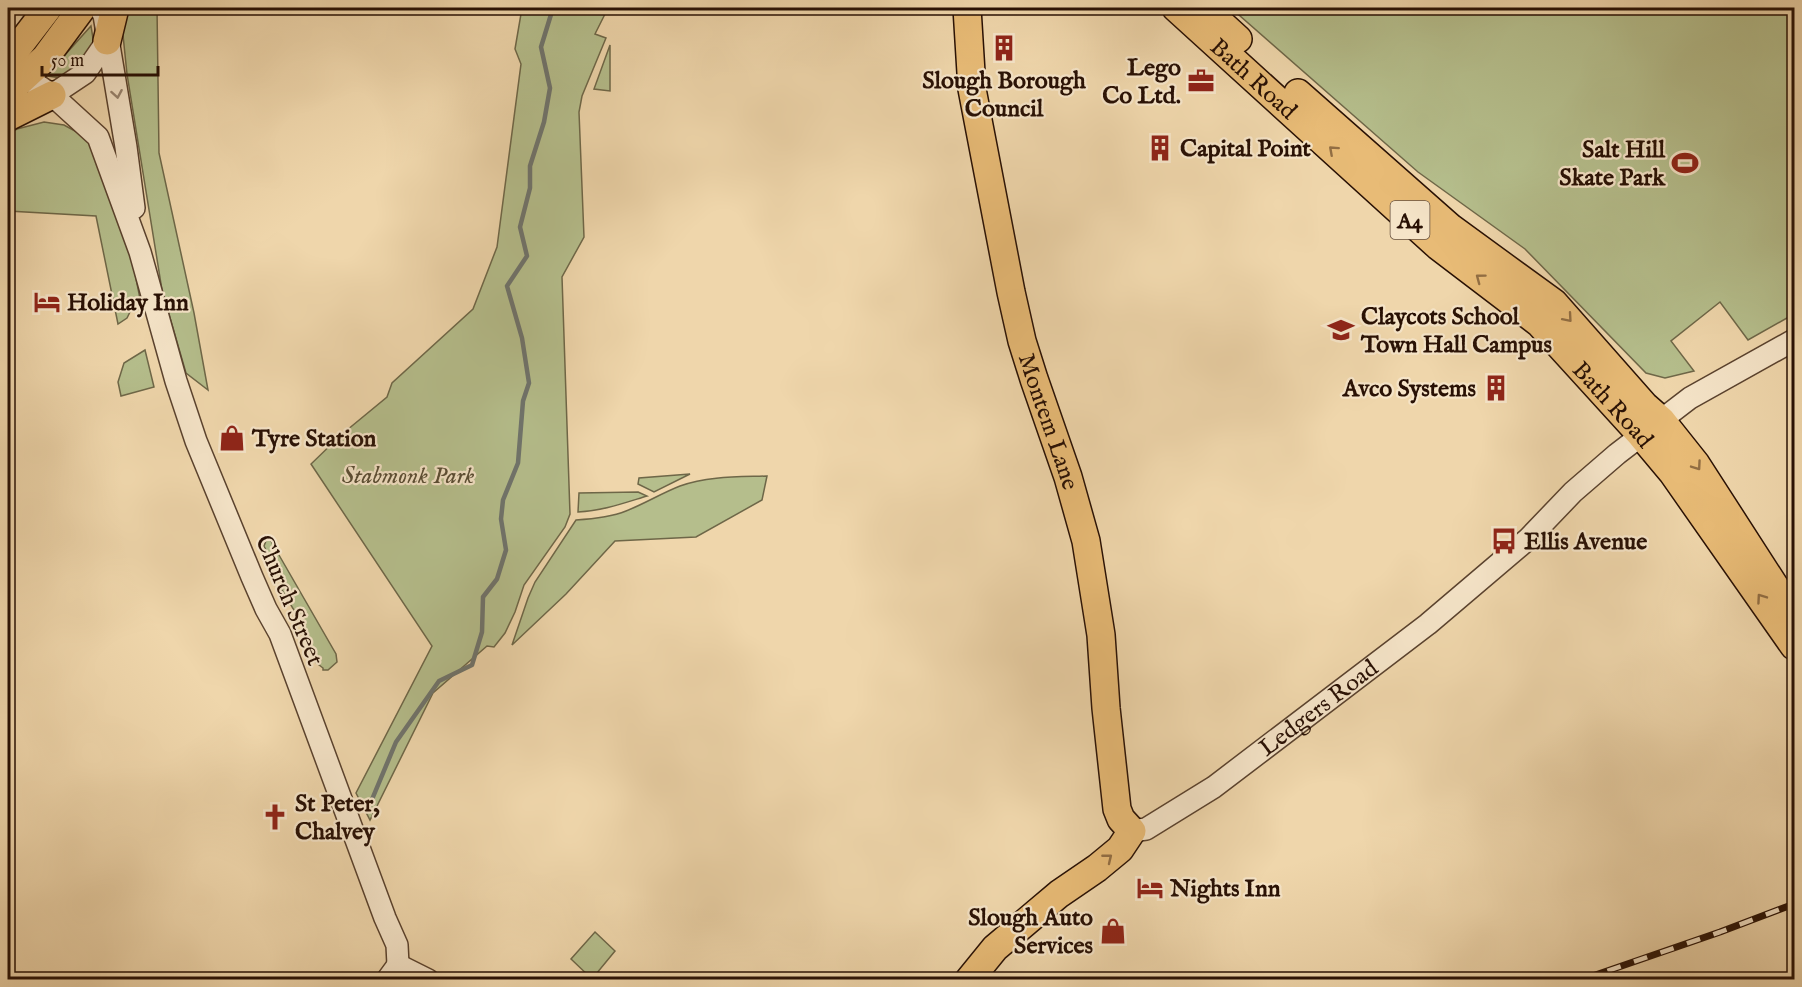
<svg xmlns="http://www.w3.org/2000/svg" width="1802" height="987" font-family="'IM FELL English',serif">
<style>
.green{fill:#b5be8c;stroke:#6e6748;stroke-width:1.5}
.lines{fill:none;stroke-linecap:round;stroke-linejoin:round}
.stream{stroke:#6f746d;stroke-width:4.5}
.minor-casing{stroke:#5a422e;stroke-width:24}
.major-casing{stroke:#281004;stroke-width:30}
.minor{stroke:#f5e4c8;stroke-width:21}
.major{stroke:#e8bb76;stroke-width:27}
.rail-casing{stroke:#281004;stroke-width:7}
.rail{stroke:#f5e4c8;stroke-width:4.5;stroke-dasharray:14;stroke-linecap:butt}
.oneway{stroke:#998570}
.oneway2{stroke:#926e43}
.labels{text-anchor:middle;stroke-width:4.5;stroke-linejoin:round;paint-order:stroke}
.shield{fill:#f5e4c8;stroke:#66503f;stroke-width:1.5}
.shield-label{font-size:22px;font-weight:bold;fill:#281004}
.poi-label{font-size:24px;font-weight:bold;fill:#281004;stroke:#f5e4c8;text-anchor:start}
.street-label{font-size:24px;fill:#281004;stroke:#f5e4c8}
.park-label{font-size:24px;font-style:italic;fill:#594d34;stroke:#f5e4c8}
</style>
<rect width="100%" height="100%" fill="#efd6ab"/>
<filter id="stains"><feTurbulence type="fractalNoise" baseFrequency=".00333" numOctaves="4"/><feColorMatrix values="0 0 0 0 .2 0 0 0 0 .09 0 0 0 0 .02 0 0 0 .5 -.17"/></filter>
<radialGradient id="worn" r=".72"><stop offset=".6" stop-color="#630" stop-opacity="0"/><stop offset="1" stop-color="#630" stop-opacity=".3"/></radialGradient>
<g class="green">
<path d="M125,8h32l2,145 35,160 14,77 -22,-17 -24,-83 -35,-216 -4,-39z"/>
<path d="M522,8h86l-13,26 11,4 -24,58 -3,16 5,125 -22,40 8,237 -5,13 -41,58 -9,27 -10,21 -11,14 -7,-1 -54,47 -63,127 -14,-27 76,-147 -121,-182 30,-29 46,-38 5,-14 81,-74 24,-62 24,-183 -6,-15z"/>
<path d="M1231,8h563v306l-46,26 -28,-38 -49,39 23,30 -29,7 -19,-5 -121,-124 -107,-77z"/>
<path d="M91,26l3,19 -12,21 -20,12 -16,-2z"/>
<path d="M610,45v46l-16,-2z"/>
<path d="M44,122l20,3 22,12 36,70 20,102 -11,1 -4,8 -9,6 -22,-108 -88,-5v-77l9,-5z"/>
<path d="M145,350l9,37 -33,9 -3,-14 6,-19z"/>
<path d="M690,474l-36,18 -16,-8 1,-6z"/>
<path d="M767,476l-5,24 -66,37 -81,4 -49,53 -54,51 16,-47 7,-16 41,-62c16,-1 35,-3 50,-9 18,-7 36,-18 54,-25 28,-10 58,-9 87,-10z"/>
<path d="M638,492l9,4c-23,7 -45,15 -69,16l1,-19z"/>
<path d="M268,536l68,118 1,8 -9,8h-5v-2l-9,-7 -14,-41 -20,-33 3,-2 -19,-39z"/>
<path d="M595,932l20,19 -23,28 -21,-20z"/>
</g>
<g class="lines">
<path class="stream" d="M368,809l28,-67 43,-61 33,-16 10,-33 1,-35 14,-18 9,-29 -5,-31 2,-19 15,-37 5,-62 6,-18 -7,-45 -15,-52 20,-30 -7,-29 10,-39v-22l14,-44 6,-34 -9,-41 12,-39"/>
<g class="minor-casing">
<g id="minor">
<path d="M100,8l4,7 22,132 8,61"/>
<path d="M15,66l9,10 28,19 46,42 42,115 36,129 20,60 56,136 14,32 14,25 105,284 12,27 1,20"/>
<path d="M52,95l33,-22 22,-32"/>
<path id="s1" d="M1132,831l14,-2 68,-42 214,-163 100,-85 45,-47 44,-38 73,-56 104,-58"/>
<path d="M398,965l30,15"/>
<path d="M387,980l11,-15"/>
</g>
</g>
<g class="major-casing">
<g id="major">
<path id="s2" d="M967,8l5,81 39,203 11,49 12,38 34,98 18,64 15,94 5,73 11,101 4,10 11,12 -12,18 -23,19 -38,26 -64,54 -26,32"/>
<path id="s3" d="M1176,8l262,238 101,77 102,112 31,37 122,174"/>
<path d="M1204,8l34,31"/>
<path d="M107,41l8,-33"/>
<path d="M8,60l40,-52"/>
<path d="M8,92l37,-34 37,-50"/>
<path d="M1298,93l153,135 103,75 90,102 17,15 35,44 96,149"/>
<path d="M8,117l44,-22"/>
</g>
</g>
<use href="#minor" class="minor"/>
<use href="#major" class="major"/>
<g class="rail-casing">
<path id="rail" d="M1581,980l139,-48 74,-28"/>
</g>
<use href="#rail" class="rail"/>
</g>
<defs><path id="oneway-chevron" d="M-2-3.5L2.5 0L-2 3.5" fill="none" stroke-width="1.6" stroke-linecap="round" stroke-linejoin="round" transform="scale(1.5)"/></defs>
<use class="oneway" href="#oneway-chevron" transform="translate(117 94) rotate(80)"/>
<g class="oneway2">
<use href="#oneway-chevron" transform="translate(1333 150) rotate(-138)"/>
<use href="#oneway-chevron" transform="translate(1480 278) rotate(-143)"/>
<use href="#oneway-chevron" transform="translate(1568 318) rotate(49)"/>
<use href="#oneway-chevron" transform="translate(1697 466) rotate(55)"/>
<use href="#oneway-chevron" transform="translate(1761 598) rotate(-125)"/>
<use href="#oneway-chevron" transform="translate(1108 858) rotate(-39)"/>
</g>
<defs>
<g id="building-bare" transform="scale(2.07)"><path d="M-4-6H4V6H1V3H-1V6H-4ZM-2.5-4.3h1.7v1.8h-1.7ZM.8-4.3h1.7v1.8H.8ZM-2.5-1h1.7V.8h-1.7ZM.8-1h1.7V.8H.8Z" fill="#8f2418" stroke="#f5e4c8" stroke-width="2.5" paint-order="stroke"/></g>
<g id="office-bare" transform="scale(2.07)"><path d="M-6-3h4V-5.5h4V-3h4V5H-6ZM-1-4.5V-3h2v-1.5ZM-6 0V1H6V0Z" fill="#8f2418" stroke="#f5e4c8" stroke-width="2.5" paint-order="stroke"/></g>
<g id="stadium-bare" transform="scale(2.07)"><path d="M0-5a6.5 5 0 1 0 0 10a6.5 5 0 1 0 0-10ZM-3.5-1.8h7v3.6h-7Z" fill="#8f2418" stroke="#f5e4c8" stroke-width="2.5" paint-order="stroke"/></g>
<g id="hotel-bare" transform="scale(2.07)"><path d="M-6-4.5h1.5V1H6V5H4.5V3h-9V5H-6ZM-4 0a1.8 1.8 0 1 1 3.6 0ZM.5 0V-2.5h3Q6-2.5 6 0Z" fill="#8f2418" stroke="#f5e4c8" stroke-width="2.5" paint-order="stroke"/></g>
<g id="school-bare" transform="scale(2.07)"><path d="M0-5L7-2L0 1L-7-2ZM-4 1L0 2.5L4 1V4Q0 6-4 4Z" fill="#8f2418" stroke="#f5e4c8" stroke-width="2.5" paint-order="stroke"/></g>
<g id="shop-bare" transform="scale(2.07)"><path d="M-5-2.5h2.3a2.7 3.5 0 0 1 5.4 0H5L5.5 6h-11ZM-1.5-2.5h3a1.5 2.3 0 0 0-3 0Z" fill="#8f2418" stroke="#f5e4c8" stroke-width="2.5" paint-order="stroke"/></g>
<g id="bus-bare" transform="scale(2.07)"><path d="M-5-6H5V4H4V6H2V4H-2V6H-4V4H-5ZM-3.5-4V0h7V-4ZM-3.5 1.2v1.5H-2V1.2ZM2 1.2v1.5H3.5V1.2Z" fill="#8f2418" stroke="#f5e4c8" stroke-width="2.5" paint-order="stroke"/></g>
<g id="church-bare" transform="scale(2.07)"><path d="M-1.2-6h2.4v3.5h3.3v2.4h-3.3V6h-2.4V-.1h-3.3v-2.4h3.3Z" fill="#8f2418" stroke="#f5e4c8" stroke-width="2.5" paint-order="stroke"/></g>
</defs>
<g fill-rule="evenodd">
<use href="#building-bare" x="1004" y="48"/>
<use href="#office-bare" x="1201" y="81"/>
<use href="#building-bare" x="1160" y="148"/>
<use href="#stadium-bare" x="1685" y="163"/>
<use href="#hotel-bare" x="47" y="302"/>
<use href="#school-bare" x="1341" y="330"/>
<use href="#building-bare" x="1496" y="388"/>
<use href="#shop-bare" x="232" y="438"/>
<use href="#bus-bare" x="1504" y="541"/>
<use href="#church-bare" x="275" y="817"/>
<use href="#hotel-bare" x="1150" y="888"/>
<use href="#shop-bare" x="1113" y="931"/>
</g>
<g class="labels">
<rect class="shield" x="1390.5" y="201" width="39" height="38" rx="4.5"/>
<g class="shield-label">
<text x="1410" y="228">A4</text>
</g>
<g class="poi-label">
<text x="1181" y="75" text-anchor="end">Lego<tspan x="1181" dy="28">Co Ltd.</tspan></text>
<text x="1004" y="88" text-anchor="middle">Slough Borough<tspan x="1004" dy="28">Council</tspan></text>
<text x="1180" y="156">Capital Point</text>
<text x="1665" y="157" text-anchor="end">Salt Hill<tspan x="1665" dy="28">Skate Park</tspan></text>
<text x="67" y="310">Holiday Inn</text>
<text x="1361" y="324">Claycots School<tspan x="1361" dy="28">Town Hall Campus</tspan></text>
<text x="1476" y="396" text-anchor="end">Avco Systems</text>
<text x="252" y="446">Tyre Station</text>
<text x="1524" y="549">Ellis Avenue</text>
<text x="295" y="811">St Peter,<tspan x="295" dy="28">Chalvey</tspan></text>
<text x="1170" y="896">Nights Inn</text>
<text x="1093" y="925" text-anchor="end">Slough Auto<tspan x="1093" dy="28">Services</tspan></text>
</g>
<g class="street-label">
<text dy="8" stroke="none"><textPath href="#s3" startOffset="105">Bath Road</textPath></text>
<text dy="8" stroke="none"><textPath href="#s3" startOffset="591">Bath Road</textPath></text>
<text dy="8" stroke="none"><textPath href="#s2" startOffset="423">Montem Lane</textPath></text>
<text transform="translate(290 600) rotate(67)" y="8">Church Street</text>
<text dy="8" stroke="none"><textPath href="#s1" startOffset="225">Ledgers Road</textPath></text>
</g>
<g class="park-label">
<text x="408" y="483">Stabmonk Park</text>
</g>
</g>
<rect width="1802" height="987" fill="none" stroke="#efd6ab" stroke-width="30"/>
<rect x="9" y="9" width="1784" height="969" fill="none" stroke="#281004" stroke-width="3"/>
<rect x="15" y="15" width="1772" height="957" fill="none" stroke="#281004" stroke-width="1.5"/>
<path d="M42 66v9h116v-9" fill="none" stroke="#281004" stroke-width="3"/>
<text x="51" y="66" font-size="18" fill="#281004" stroke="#f5e4c8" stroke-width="4.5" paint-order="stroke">50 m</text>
<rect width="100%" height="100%" filter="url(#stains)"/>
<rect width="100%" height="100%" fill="url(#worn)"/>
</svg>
